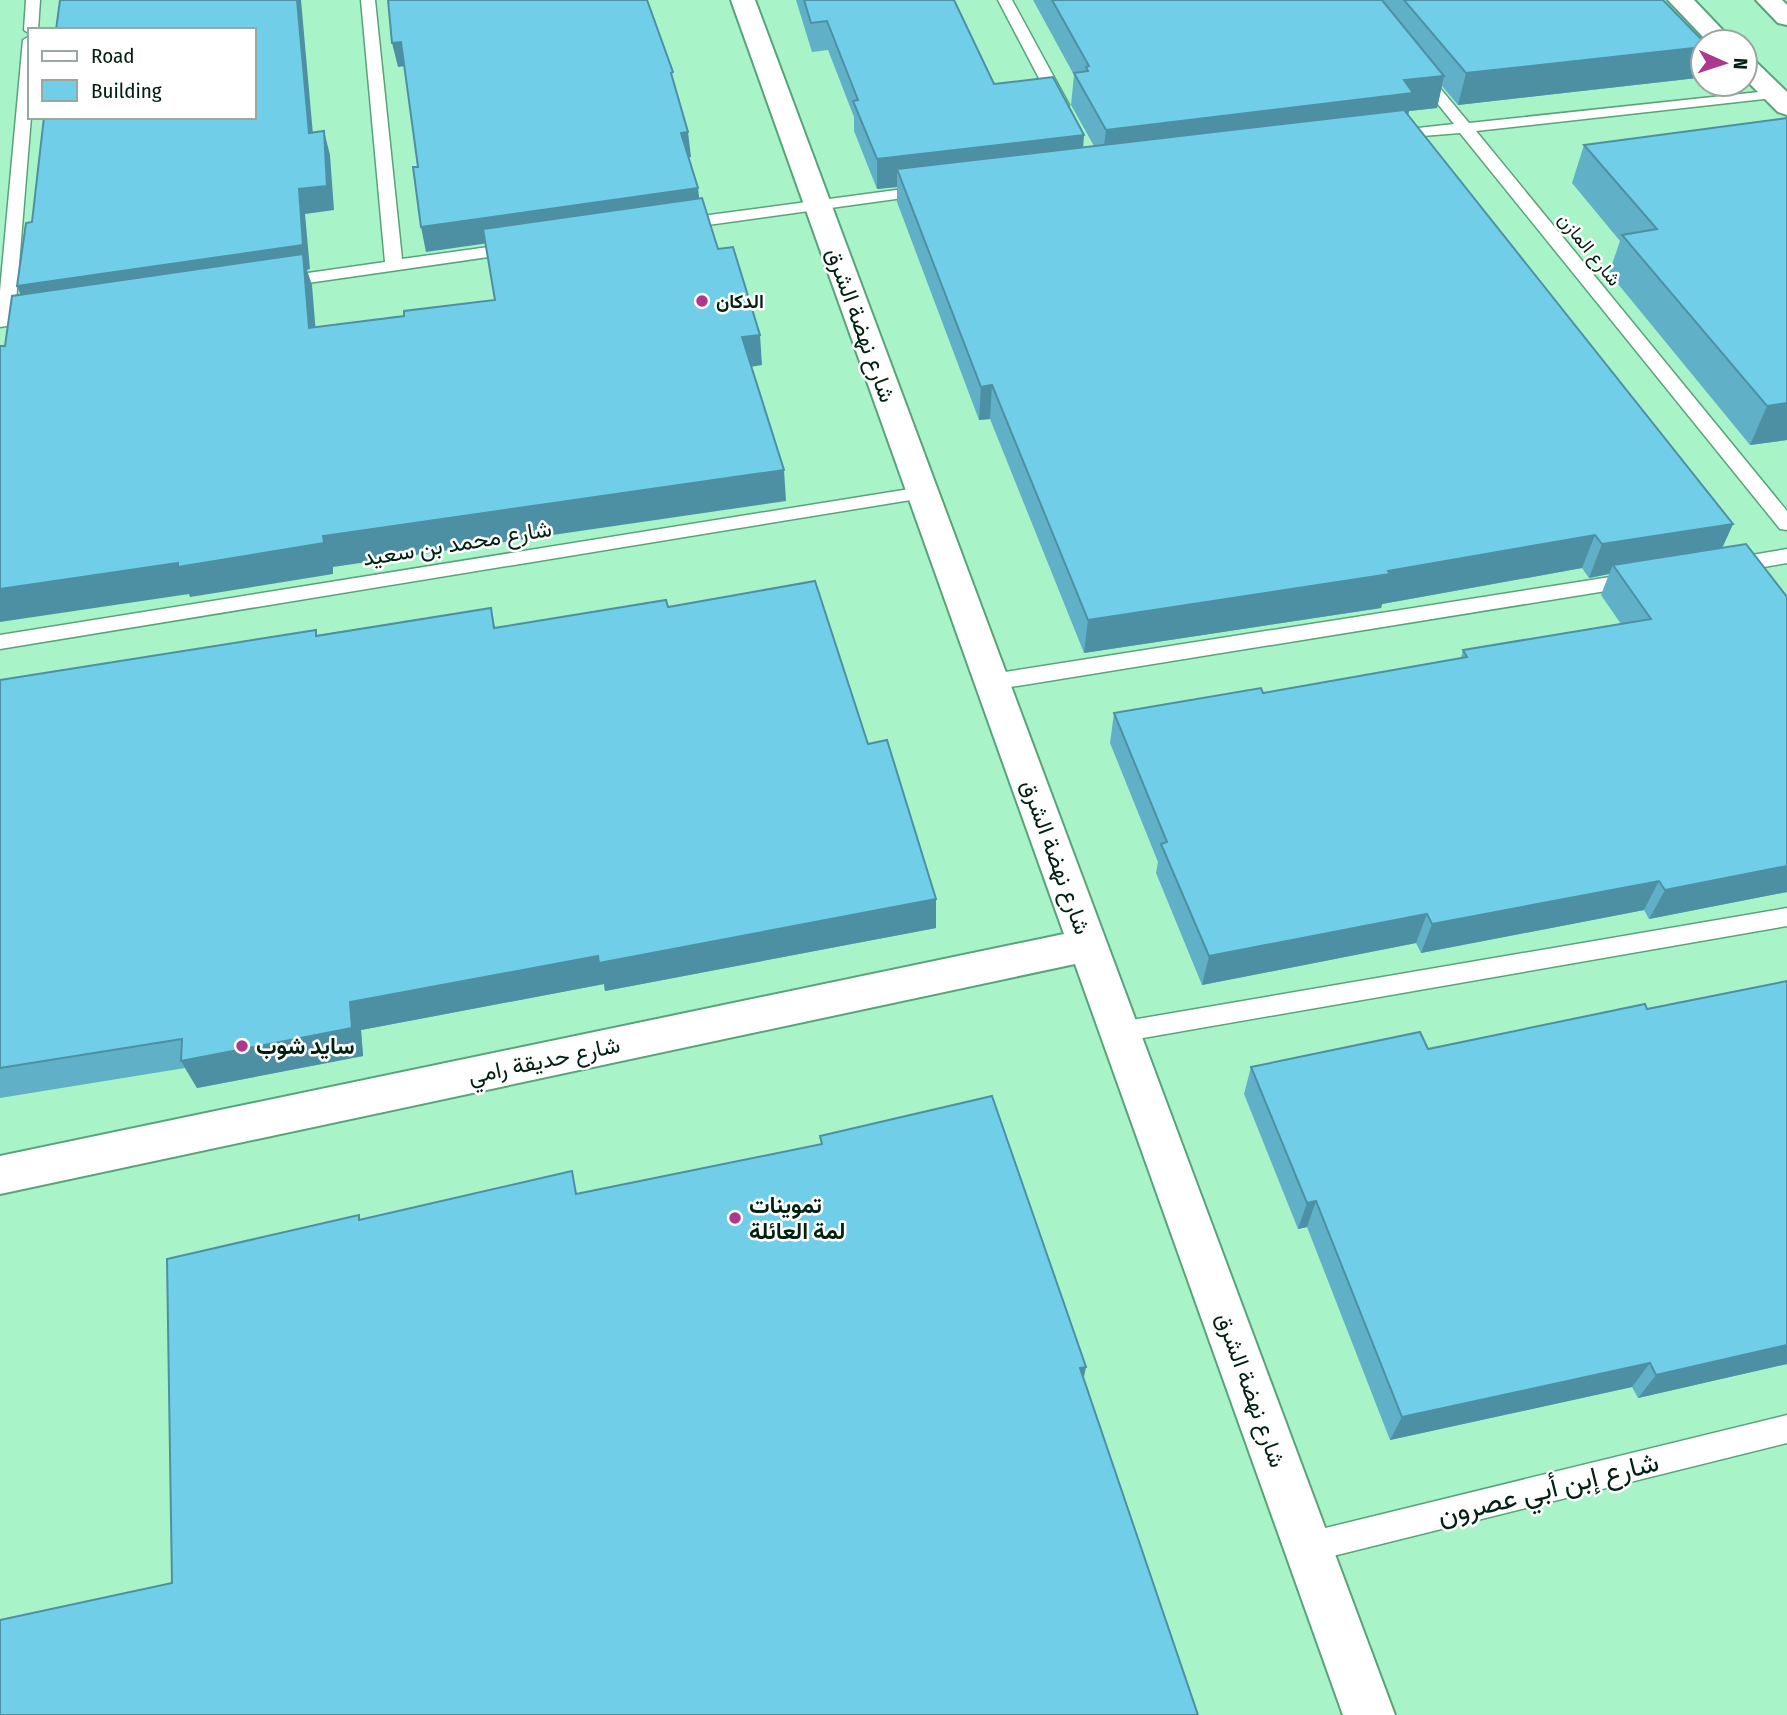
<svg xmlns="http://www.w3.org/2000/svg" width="1787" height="1715" font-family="'Fira Sans Condensed',Vazirmatn,sans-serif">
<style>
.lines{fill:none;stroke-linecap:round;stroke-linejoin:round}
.service-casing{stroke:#59a37a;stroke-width:3}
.tertiary-casing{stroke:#59a37a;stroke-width:4}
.secondary-casing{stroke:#59a37a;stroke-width:4}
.service{fill:#fff;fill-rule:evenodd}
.tertiary{fill:#fff;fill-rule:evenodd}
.secondary{fill:#fff;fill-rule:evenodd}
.wall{fill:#60b1c8}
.shaded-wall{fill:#4e90a3}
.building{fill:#70cee9;stroke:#4e90a3;stroke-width:2}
.poi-dot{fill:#ac3891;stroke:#fff;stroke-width:2.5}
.labels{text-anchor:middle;stroke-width:5;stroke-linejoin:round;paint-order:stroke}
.far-street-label{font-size:19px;fill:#022112;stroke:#fff}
.far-poi-label{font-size:19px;font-weight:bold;fill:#022112;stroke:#fff;text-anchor:start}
.street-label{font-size:23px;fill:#022112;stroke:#fff}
.poi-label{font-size:23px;font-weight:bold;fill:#022112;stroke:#fff;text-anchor:start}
.near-street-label{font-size:28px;fill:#022112;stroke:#fff}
</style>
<rect width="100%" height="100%" fill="#a8f4c8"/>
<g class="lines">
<g class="service-casing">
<g id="service">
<path d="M26,0h14l-2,30h-8v4l-6,-4z"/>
<path d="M361,0h14l27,259 115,-16 8,5 -2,4 -243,35 -9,-5 9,-5 105,-15z"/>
<path d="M998,0h14l57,105 -3,3h-10l-3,-3z"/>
<path d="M30,36l1,81 -16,197 23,-3 9,5 -9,5 -38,6v-36l23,-251z"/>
<path d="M1420,69l5,1 44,53 309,-33 3,3 -3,3 -5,2 -297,33 311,380v19l-7,-1 -320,-396 -75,6 -2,-3 2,-3 6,-2 63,-7 -41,-51z"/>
<path d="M926,186l6,2 2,3 -2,3 -253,35 -8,-5 8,-5z"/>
<path d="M922,487l7,2 3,4 -3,4 -929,152v-14z"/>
<path d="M1787,549v14l-59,10 -7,-2 -3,-5 3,-5 7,-2z"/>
<path d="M1636,573l7,2 3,5 -3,5 -651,105 -7,-3 -4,-5 4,-5 7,-3z"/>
<path d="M1787,908v18l-667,116 -9,-3 -3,-7 3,-7 9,-3z"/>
<path d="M1787,1415v28l-478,119 -10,-5 -5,-10 5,-10 10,-5z"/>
</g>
</g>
<g class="tertiary-casing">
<path id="tertiary" d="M731,0h24l640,1715h-52l-268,-751 -1075,230v-38l1064,-222z"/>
</g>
<g class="secondary-casing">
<g id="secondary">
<path d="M1668,0h26l40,42h-26z"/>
<path d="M1756,0h26l5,5v20l-9,-2z"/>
<path d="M1745,57l9,3 33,32v23l-9,-3 -33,-33z"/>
</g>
</g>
<use href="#service" class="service"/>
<use href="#tertiary" class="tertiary"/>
<use href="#secondary" class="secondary"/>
</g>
<g class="wall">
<path d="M796,0h158l40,84 89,63 11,-1 -23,-41 3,-30 -41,-75h630l34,78 -239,27 -16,-19 -5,22 -28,3 -1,4 325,409 -11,24 65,344 -138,27 -5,-9 -223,43 -5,-10 -214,42 -46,-112 2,-11 -48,-119 4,-30 149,-20 198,-35 2,-8 158,-26 -20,-29 8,-21 -20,4 -7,-10 -200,36 -1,4 -297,45 -94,-234 -11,1 -82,-218v-15l-20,2 -23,-58v-14l-26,-67 -16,2z"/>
<path d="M1787,118v322l-37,5 -141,-172 11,-32 -48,-58 12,-38z"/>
<path d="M668,607l200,137 68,184 -331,63 -1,-7 -243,46 2,26 -166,32 -12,-20 -185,30v-418l316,-50 1,5 174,-27 4,20z"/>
<path d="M1428,1049l359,315 -149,34 -6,-11 -242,53 -83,-213 -9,2 -54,-135 7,-27z"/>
</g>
<g class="shaded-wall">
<path d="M297,0h4l14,157 -6,-24z"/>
<path d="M401,42l5,24 -8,1 -6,-24z"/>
<path d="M1703,47v14l-6,17 -239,27 8,-32z"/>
<path d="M1444,76l-7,32 -28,3 -3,14 -304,37 4,-32 298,-50z"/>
<path d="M324,131l6,24 4,55 -29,4 5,55 -3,1 5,15 6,73 -291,-47 -10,-25 282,-97z"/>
<path d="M688,132l3,25 -7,1 -3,-25z"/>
<path d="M1084,135l-2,30 -185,4v18l-20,2v-30z"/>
<path d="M698,188l3,25 -275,39 -5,-25z"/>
<path d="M760,335l2,30 -18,3 -2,-31z"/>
<path d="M992,385l-2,34 -11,1 2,-33z"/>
<path d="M1787,403v37l-37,5 17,-39z"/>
<path d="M784,470l2,31 -453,66v7l-143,23 -1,-3 -189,28v-33l323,-53z"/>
<path d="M1733,524l-15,33 -105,8 -4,9 -20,4 13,-34z"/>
<path d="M1595,535l-13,33 -200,36 -1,4 -297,45 4,-33 300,-49z"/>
<path d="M1787,866v26l-138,27 16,-29z"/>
<path d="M1659,881l-15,29 -223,43 11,-29z"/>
<path d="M936,899v29l-331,63 -1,-7 -243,46 2,26 -166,32 -16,-27 169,-59 248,-46z"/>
<path d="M1427,914l-11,29 -214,42 7,-29z"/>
<path d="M1316,1201l-9,26 -9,2 9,-26z"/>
<path d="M1787,1345v19l-149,34 18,-23z"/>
<path d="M1650,1363l-18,24 -242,53 12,-23z"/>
<path d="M1086,1367l-5,25 -1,-24z"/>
</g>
<g class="building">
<path d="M60,0h237l12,133 15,-2 3,55 -28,3 4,56 -286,41 9,-63 6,-1 12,-105h210v-87h-198z"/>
<path d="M388,0h259l26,72 -2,1 17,59 -7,1 17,55 -277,39 -8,-60h5l-17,-125 -9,1z"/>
<path d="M804,0h150l40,84 59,-7 31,58 -207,24 -24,-58 5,-1 -31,-79 -16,2z"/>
<path d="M1052,0h330l62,76 -40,4 9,13 -307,37 -32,-57 14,-2 -2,-4 3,-1z"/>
<path d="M1404,0h259l41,42h-1v5l-237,26z"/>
<path d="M1404,110l329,414 -131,20 -7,-9 -207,36 2,3 -302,46 -96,-235 -11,2 -84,-218z"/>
<path d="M1787,118v285l-20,3 -145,-171 35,-6 -73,-84z"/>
<path d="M702,198l16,51 15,-2 27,88 -18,2 42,133 -461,66 1,7 -146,24v-4l-178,26v-243h5l7,-50 291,-42 6,74 95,-12v-5l91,-11 -12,-71z"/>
<path d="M1746,544l41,53v269l-122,24 -6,-9 -227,43 -5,-10 -218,42 -48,-112 6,-2 -53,-129 147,-25 2,5 204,-36 -4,-7 188,-31 -38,-54z"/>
<path d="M815,581l53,163 19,-4 49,159 -337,64 -1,-7 -248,46 2,26 -171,33 1,-22 -182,29v-388l316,-50v6l175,-28 3,20 172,-28 2,7z"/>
<path d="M1787,981v364l-131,30 -6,-12 -248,54 -86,-216 -9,2 -56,-136 169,-35 8,17 217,-45 2,5z"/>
<path d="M992,1096l94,271 -6,1 118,347h-1198v-95l172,-37 -5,-324 192,-44v5l213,-49 4,23 246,-50 -2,-8z"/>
</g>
<g class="poi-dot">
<circle cx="702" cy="301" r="7"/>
<circle cx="242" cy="1046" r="7"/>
<circle cx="735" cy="1218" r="7"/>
</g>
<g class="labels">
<g class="far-street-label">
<text transform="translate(1590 249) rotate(51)" y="7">شارع المازن</text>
</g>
<g class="far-poi-label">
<text x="716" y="308">الدكان</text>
</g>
<g class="street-label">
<text transform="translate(861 325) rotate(70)" y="8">شارع نهضة الشرق</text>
<text transform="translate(457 543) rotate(-9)" y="8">شارع محمد بن سعيد</text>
<text transform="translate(1056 857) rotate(70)" y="8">شارع نهضة الشرق</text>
<text transform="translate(544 1060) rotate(-12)" y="8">شارع حديقة رامي</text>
<text transform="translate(1251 1390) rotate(70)" y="8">شارع نهضة الشرق</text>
</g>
<g class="poi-label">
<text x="256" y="1054">سايد شوب</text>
<text x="749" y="1213">تموينات<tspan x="749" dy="26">لمة العائلة</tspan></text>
</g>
<g class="near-street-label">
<text transform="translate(1548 1488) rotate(-14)" y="10">شارع إبن أبي عصرون</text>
</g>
</g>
<rect x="28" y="28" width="228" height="91" fill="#ffffff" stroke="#9aa6a0" stroke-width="2"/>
<rect x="42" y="51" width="35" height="10" fill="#ffffff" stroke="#9aa6a0" stroke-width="2"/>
<text x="91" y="63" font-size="21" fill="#022112">Road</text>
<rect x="42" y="80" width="35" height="21" fill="#70cee9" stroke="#9aa6a0" stroke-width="2"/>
<text x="91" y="98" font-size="21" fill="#022112">Building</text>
<g transform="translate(1724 63) rotate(93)"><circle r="33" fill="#ffffff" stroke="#9aa6a0" stroke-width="2"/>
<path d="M0-5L12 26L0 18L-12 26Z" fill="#ac3891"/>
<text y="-10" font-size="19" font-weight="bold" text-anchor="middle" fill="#022112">N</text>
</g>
</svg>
